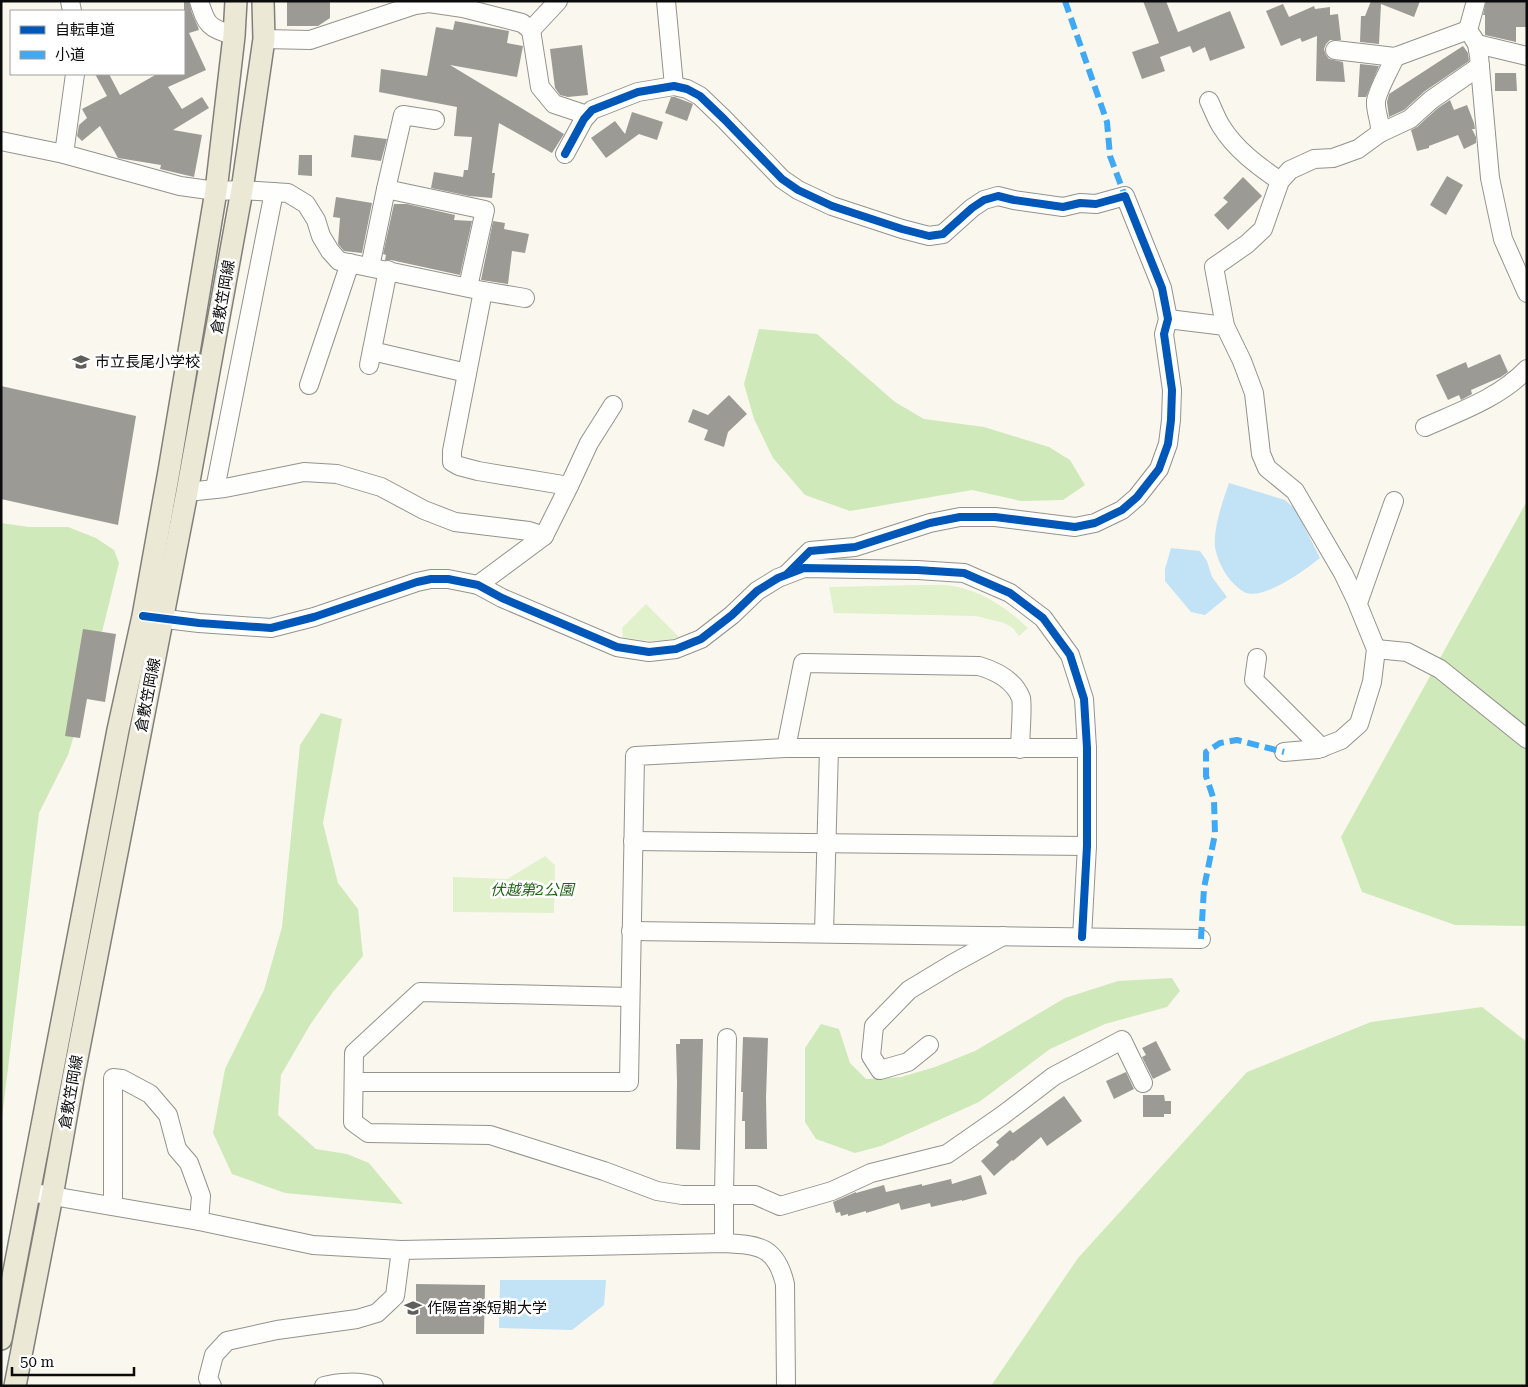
<svg xmlns="http://www.w3.org/2000/svg" width="1528" height="1387" font-family="'Roboto Serif','Noto Sans JP',serif">
<style>
.green{fill:#e1f1cc}
.forest{fill:#d0e9ba}
.water{fill:#c2e2f6}
.building{fill:#9c9a94}
.lines{fill:none;stroke-linecap:round;stroke-linejoin:round}
.minor-casing{stroke:#93928d;stroke-width:20}
.major-casing{stroke:#807f7a;stroke-width:24}
.minor{stroke:#fefefc;stroke-width:18}
.major{stroke:#ece8d6;stroke-width:21}
.quiet{stroke:#3fa9f5;stroke-width:6;stroke-dasharray:12 6;stroke-linecap:butt}
.cycleway-casing{stroke:#fff;stroke-width:11}
.cycleway{stroke:#0057b8;stroke-width:8}
.labels{text-anchor:middle;stroke-width:5;stroke-linejoin:round;paint-order:stroke}
.street-label{font-size:15px;fill:#0b0b0b;stroke:#fff}
.poi-label{font-size:15px;fill:#0b0b0b;stroke:#fff;text-anchor:start}
.park-label{font-size:15px;font-style:italic;fill:#246618;stroke:#fff}
</style>
<rect width="100%" height="100%" fill="#faf8ee"/>
<g class="green">
<path d="M921,585c10,0 21,-1 32,1 29,5 54,22 75,42l-9,8 -6,-8 -9,-5 -28,-7 -142,-3 -5,-26z"/>
<path d="M646,604l33,33c-22,6 -34,4 -56,0l-1,-9z"/>
<path d="M545,856l10,9 -1,48 -101,-1v-35l54,2z"/>
</g>
<g class="forest">
<path d="M759,329l58,5 78,68 29,17 60,8 65,20 21,13 15,25 -22,15 -42,1 -49,-11 -122,21 -45,-16 -32,-37 -19,-39 -10,-35z"/>
<path d="M1527,501v425l-72,-1 -93,-33 -21,-55z"/>
<path d="M1,523l28,4h39l28,11 18,12 5,13 -31,126 -20,66 -29,58 -38,313z"/>
<path d="M321,713l21,6 -19,104 15,60 20,26 5,47 -30,36 -23,33 -29,50 -3,40 38,34 31,5 22,9 34,41 -118,-11 -53,-19 -19,-41 12,-64 39,-79 18,-63 18,-182z"/>
<path d="M1172,978l8,13 -13,16 -62,17 -55,25 -71,53 -98,44 -26,7 -39,-14 -11,-17v-74l16,-24 18,5 11,34 16,16 35,-2 34,-10 40,-16 90,-53 53,-17z"/>
<path d="M1482,1007l45,35v344h-536l87,-128 169,-186 124,-50z"/>
</g>
<g class="water">
<path d="M1229,483l56,17 11,10 24,48c-15,12 -54,41 -74,35 -5,-2 -11,-8 -15,-12 -8,-10 -14,-22 -16,-34 -2,-18 8,-47 14,-64z"/>
<path d="M1171,548l29,3 7,10 5,16 15,20 -22,18 -14,-3 -26,-31v-12z"/>
<path d="M500,1280h106l-2,25 -32,25 -73,-2z"/>
</g>
<g class="building">
<path d="M184,1h5l3,12 6,14 1,3 -10,3 17,37 -38,17 14,22 20,-12 7,11 -36,22 29,5 -8,42 -34,-8 1,-4 -43,-7 -18,-32 -18,15 -5,-5 2,-11 8,-7 -5,-9 25,-13 -12,-22h14l11,21 37,-21h27z"/>
<path d="M287,1h43v17l-12,8h-31z"/>
<path d="M1143,1h23l12,31 52,-21 15,37 -35,13 -5,-14 -12,6 -3,-7 -30,11 5,14 -23,8 -10,-27 27,-9z"/>
<path d="M1371,1h49l-6,16 -33,-13 -2,40 -19,-2 1,-26h4z"/>
<path d="M1486,1h41v26h-11v15l-31,-7v-20h-2z"/>
<path d="M1283,4l6,13 25,-11 1,3 15,-2v8l8,-1 3,26h-11l-4,4 -2,5 2,6 3,4 14,3 2,20 -29,-1 1,-45 -15,6 -2,-4 -19,8 -15,-35z"/>
<path d="M455,21l54,10 -2,12 16,3 -6,31 -67,-12 114,69 -12,19 -53,-30 -7,50h3l-3,25 -23,-2 -38,-8 3,-16 29,5 1,-7h4l4,-33 -18,-1 3,-29 -78,-15 2,-23 46,7 9,-49 17,3z"/>
<path d="M582,45l6,50 -20,2 -8,-2 -5,-7 -5,-39z"/>
<path d="M1463,46l5,7 1,8 -44,30 -21,19 -15,7 -2,-15 2,-8z"/>
<path d="M1360,64l19,2 -13,31h-8z"/>
<path d="M1495,73h21l1,18h-22z"/>
<path d="M671,97h4l18,7 -6,17 -22,-8z"/>
<path d="M1450,100l4,10 13,-5 7,18 1,6h-3l4,8v6l-12,6 -6,-14 -29,11v2l-12,3 -6,-21 6,-3 21,-19z"/>
<path d="M632,112l31,10 -6,18 -18,-6 -33,24 -15,-20 24,-17 10,13z"/>
<path d="M354,135l33,4 -6,22 -30,-4z"/>
<path d="M299,155h13v21l-14,-1z"/>
<path d="M1447,176l16,9 -17,30 -16,-10z"/>
<path d="M1243,177l19,19 -34,34 -14,-15 14,-13 -5,-4z"/>
<path d="M336,197l36,6 -10,50 -18,-2 -6,-7 2,-26 -7,-1z"/>
<path d="M394,204h13l48,11 -1,5 18,1 -12,54 -69,-15h-6l1,-5 -3,-1z"/>
<path d="M493,221l12,2 -1,6 25,5 -4,19 -13,-2 -4,33 -27,-4z"/>
<path d="M1500,354l8,18 -7,5 -30,13 1,4 -11,6 -2,-5 -11,5 -12,-25 30,-13 2,6z"/>
<path d="M1,386l135,30 -18,109 -117,-26z"/>
<path d="M729,395l18,19 -19,18 -4,15 -20,-7 4,-10 -20,-8 5,-13 15,6z"/>
<path d="M83,629l33,5 -11,68 -18,-3 -7,39 -15,-2z"/>
<path d="M743,1037l25,1 -2,60 1,51h-22v-28h-3l1,-29h-2z"/>
<path d="M680,1039h23l-3,111 -24,-1 1,-67 -1,-38h4z"/>
<path d="M1156,1041l15,29 -18,9 -11,-22 4,-2 -4,-7z"/>
<path d="M1126,1072l8,17 -20,10 -8,-18z"/>
<path d="M1143,1095h21l1,6h6v13h-7v3h-21z"/>
<path d="M1064,1096l18,25 -35,25 -6,-9 -28,24 -1,-1 -18,16 -13,-15 18,-16 -3,-3 14,-12 3,3z"/>
<path d="M981,1175l6,19 -25,7v-1l-31,7 -1,-4 -29,7 -2,-7 -33,10v-2l-18,5v-2l-7,2 -1,-4 -4,1 -3,-11 23,-10v1l28,-8 2,7 36,-8v2l29,-7 1,5z"/>
<path d="M416,1284l69,1 -1,49h-68z"/>
</g>
<g class="lines">
<g class="minor-casing">
<g id="minor">
<path d="M70,1l2,10"/>
<path d="M199,1c8,26 10,26 35,35"/>
<path d="M666,1l8,85"/>
<path d="M1476,1l-8,29 9,14 2,12 11,122 13,61 24,54"/>
<path d="M531,30l9,57 14,17 33,11"/>
<path d="M264,39l46,1 105,-35 14,-2 34,5 59,15 9,7 27,-29"/>
<path d="M1477,44l50,12"/>
<path d="M1335,50l60,7 73,-27"/>
<path d="M1209,101c4,8 7,17 12,25 14,23 37,40 59,55"/>
<path d="M435,120l-32,-5 -17,74 99,21 -17,77"/>
<path d="M1380,133l30,-14 21,-19 49,-34"/>
<path d="M1,141l63,13 116,32 36,5 26,-1 46,3 18,11 10,16 5,16 9,15 9,10 144,30 42,7"/>
<path d="M64,154l11,-80"/>
<path d="M565,154l19,-35 8,-9 46,-18 36,-6 13,3 13,7 24,23 58,60 16,11 34,16 70,23 27,7 14,-2 29,-26 12,-8 14,-4 16,4 49,7 17,-4 16,1 29,-8 37,92 6,31 -4,15 8,56 -1,30 -3,24 -9,25 -22,28 -15,13 -27,13 -20,4 -80,-10h-35l-30,6 -75,24 -45,4 -23,23"/>
<path d="M370,267l16,-78"/>
<path d="M1168,319l57,7 17,35 12,32 7,61 6,14 28,23 48,82 13,27 20,49 -4,33 -13,42 -18,16 -23,9 -34,3"/>
<path d="M1225,326l-11,-59 33,-23 16,-15 17,-48 10,-11 24,-11 19,-1 25,-9 22,-16c1,-11 -5,-22 -4,-32 2,-12 14,-32 19,-44"/>
<path d="M372,351l95,22"/>
<path d="M369,365l19,-95"/>
<path d="M309,385l41,-122"/>
<path d="M1425,427c36,-16 74,-29 102,-58"/>
<path d="M569,486l20,-43 24,-38"/>
<path d="M215,489l59,-297"/>
<path d="M187,492l38,-4 79,-16 33,2 44,13 43,23 31,12 74,9 15,5"/>
<path d="M478,585l66,-49 25,-50 -91,-15 -19,-5 -7,-4v-11l31,-160"/>
<path d="M1358,603l36,-102"/>
<path d="M149,617l50,6 72,5 43,-11 103,-35 14,-3h17l30,6 24,13 115,49 32,5 27,-3 25,-10 31,-24 25,-24 21,-13 26,-10 113,2 47,3 46,20 33,25 27,37 14,44 3,49v98l-5,91"/>
<path d="M1376,649l31,3 33,17 87,70"/>
<path d="M1257,658l-3,22 68,68"/>
<path d="M786,748l17,-85 176,3c17,5 35,14 42,32 2,8 -1,40 -1,51"/>
<path d="M633,841l454,5"/>
<path d="M631,931l570,8"/>
<path d="M824,933l5,-185"/>
<path d="M630,997l-210,-5 -66,61 -1,69 15,11 122,2 114,36 53,20 25,4h73l25,11 52,-15 39,-18 76,-19 56,-39 51,-39 68,-36 21,43"/>
<path d="M929,1045l-21,17 -28,8 -9,-14 3,-30 35,-36 43,-26 51,-28"/>
<path d="M354,1082h275l6,-326 151,-8h301"/>
<path d="M29,1192l170,29 114,24 88,5 323,-7c35,2 52,3 61,41l1,102"/>
<path d="M113,1206v-128l9,1 28,15 18,21 9,34 12,14 12,33 -2,25"/>
<path d="M724,1243v-49l3,-156"/>
<path d="M212,1386l-4,-8 6,-23 13,-14 50,-11 80,-11 20,-6 18,-17 6,-46"/>
<path d="M324,1386c14,-4 36,-5 50,0"/>
</g>
</g>
<g class="major-casing">
<g id="major">
<path d="M1,1339l117,-609 25,-114 26,-145 47,-280 18,-155 2,-35"/>
<path d="M15,1386l37,-190 21,-117 114,-587 55,-302 22,-151 -1,-38"/>
</g>
</g>
<use href="#minor" class="minor"/>
<use href="#major" class="major"/>
<g class="quiet">
<path d="M1065,1l42,121 3,34 15,40"/>
<path d="M1201,939l3,-51 11,-54 -1,-34 -8,-24v-24l14,-9 17,-3 47,12"/>
</g>
<g class="cycleway-casing">
<g id="cycleway">
<path d="M565,154l19,-35 8,-9 46,-18 36,-6 13,3 13,7 24,23 58,60 16,11 34,16 70,23 27,7 14,-2 29,-26 12,-8 14,-4 16,4 49,7 17,-4 16,1 29,-8 37,92 6,31 -4,15 8,56 -1,30 -3,24 -9,25 -22,28 -15,13 -27,13 -20,4 -80,-10h-35l-30,6 -75,24 -45,4 -23,23"/>
<path d="M143,616l56,7 72,5 43,-11 103,-35 14,-3h17l30,6 24,13 115,49 32,5 27,-3 25,-10 31,-24 25,-24 21,-13 26,-10 113,2 47,3 46,20 33,25 27,37 14,44 3,49v98l-5,91"/>
</g>
</g>
<use href="#cycleway" class="cycleway"/>
</g>
<defs>
<g id="school-bare" transform="scale(1.35)"><path d="M0-5L7-2L0 1L-7-2ZM-4 1L0 2.5L4 1V4Q0 6-4 4Z" fill="#5f5e5a" stroke="#fff" stroke-width="2.5" paint-order="stroke"/></g>
<g id="university-bare" transform="scale(1.35)"><path d="M0-5L7-2L0 1L-7-2ZM-4 1L0 2.5L4 1V4Q0 6-4 4Z" fill="#5f5e5a" stroke="#fff" stroke-width="2.5" paint-order="stroke"/></g>
</defs>
<g fill-rule="evenodd">
<use href="#school-bare" x="81" y="362"/>
<use href="#university-bare" x="413" y="1308"/>
</g>
<g class="labels">
<g class="street-label">
<text transform="translate(223 297) rotate(-80)" y="5">倉敷笠岡線</text>
<text transform="translate(148 695) rotate(-79)" y="5">倉敷笠岡線</text>
<text transform="translate(71 1092) rotate(-80)" y="5">倉敷笠岡線</text>
</g>
<g class="poi-label">
<text x="95" y="367">市立長尾小学校</text>
<text x="427" y="1313">作陽音楽短期大学</text>
</g>
<g class="park-label">
<text x="532" y="895">伏越第2公園</text>
</g>
</g>
<rect width="1528" height="1387" fill="none" stroke="#0b0b0b" stroke-width="5"/>
<rect x="10" y="10" width="175" height="65" fill="#ffffff" stroke="#9d9d9d"/>
<rect x="20" y="26" width="25" height="8" fill="#0057b8" stroke="#9d9d9d"/>
<text x="55" y="35" font-size="15" fill="#0b0b0b">自転車道</text>
<rect x="20" y="51" width="25" height="8" fill="#3fa9f5" stroke="#9d9d9d"/>
<text x="55" y="60" font-size="15" fill="#0b0b0b">小道</text>
<path d="M12 1367v8h122v-8" fill="none" stroke="#0b0b0b" stroke-width="2.5"/>
<text x="20" y="1367" font-size="15" fill="#0b0b0b" stroke="#ffffff" stroke-width="4" paint-order="stroke">50 m</text>
</svg>
